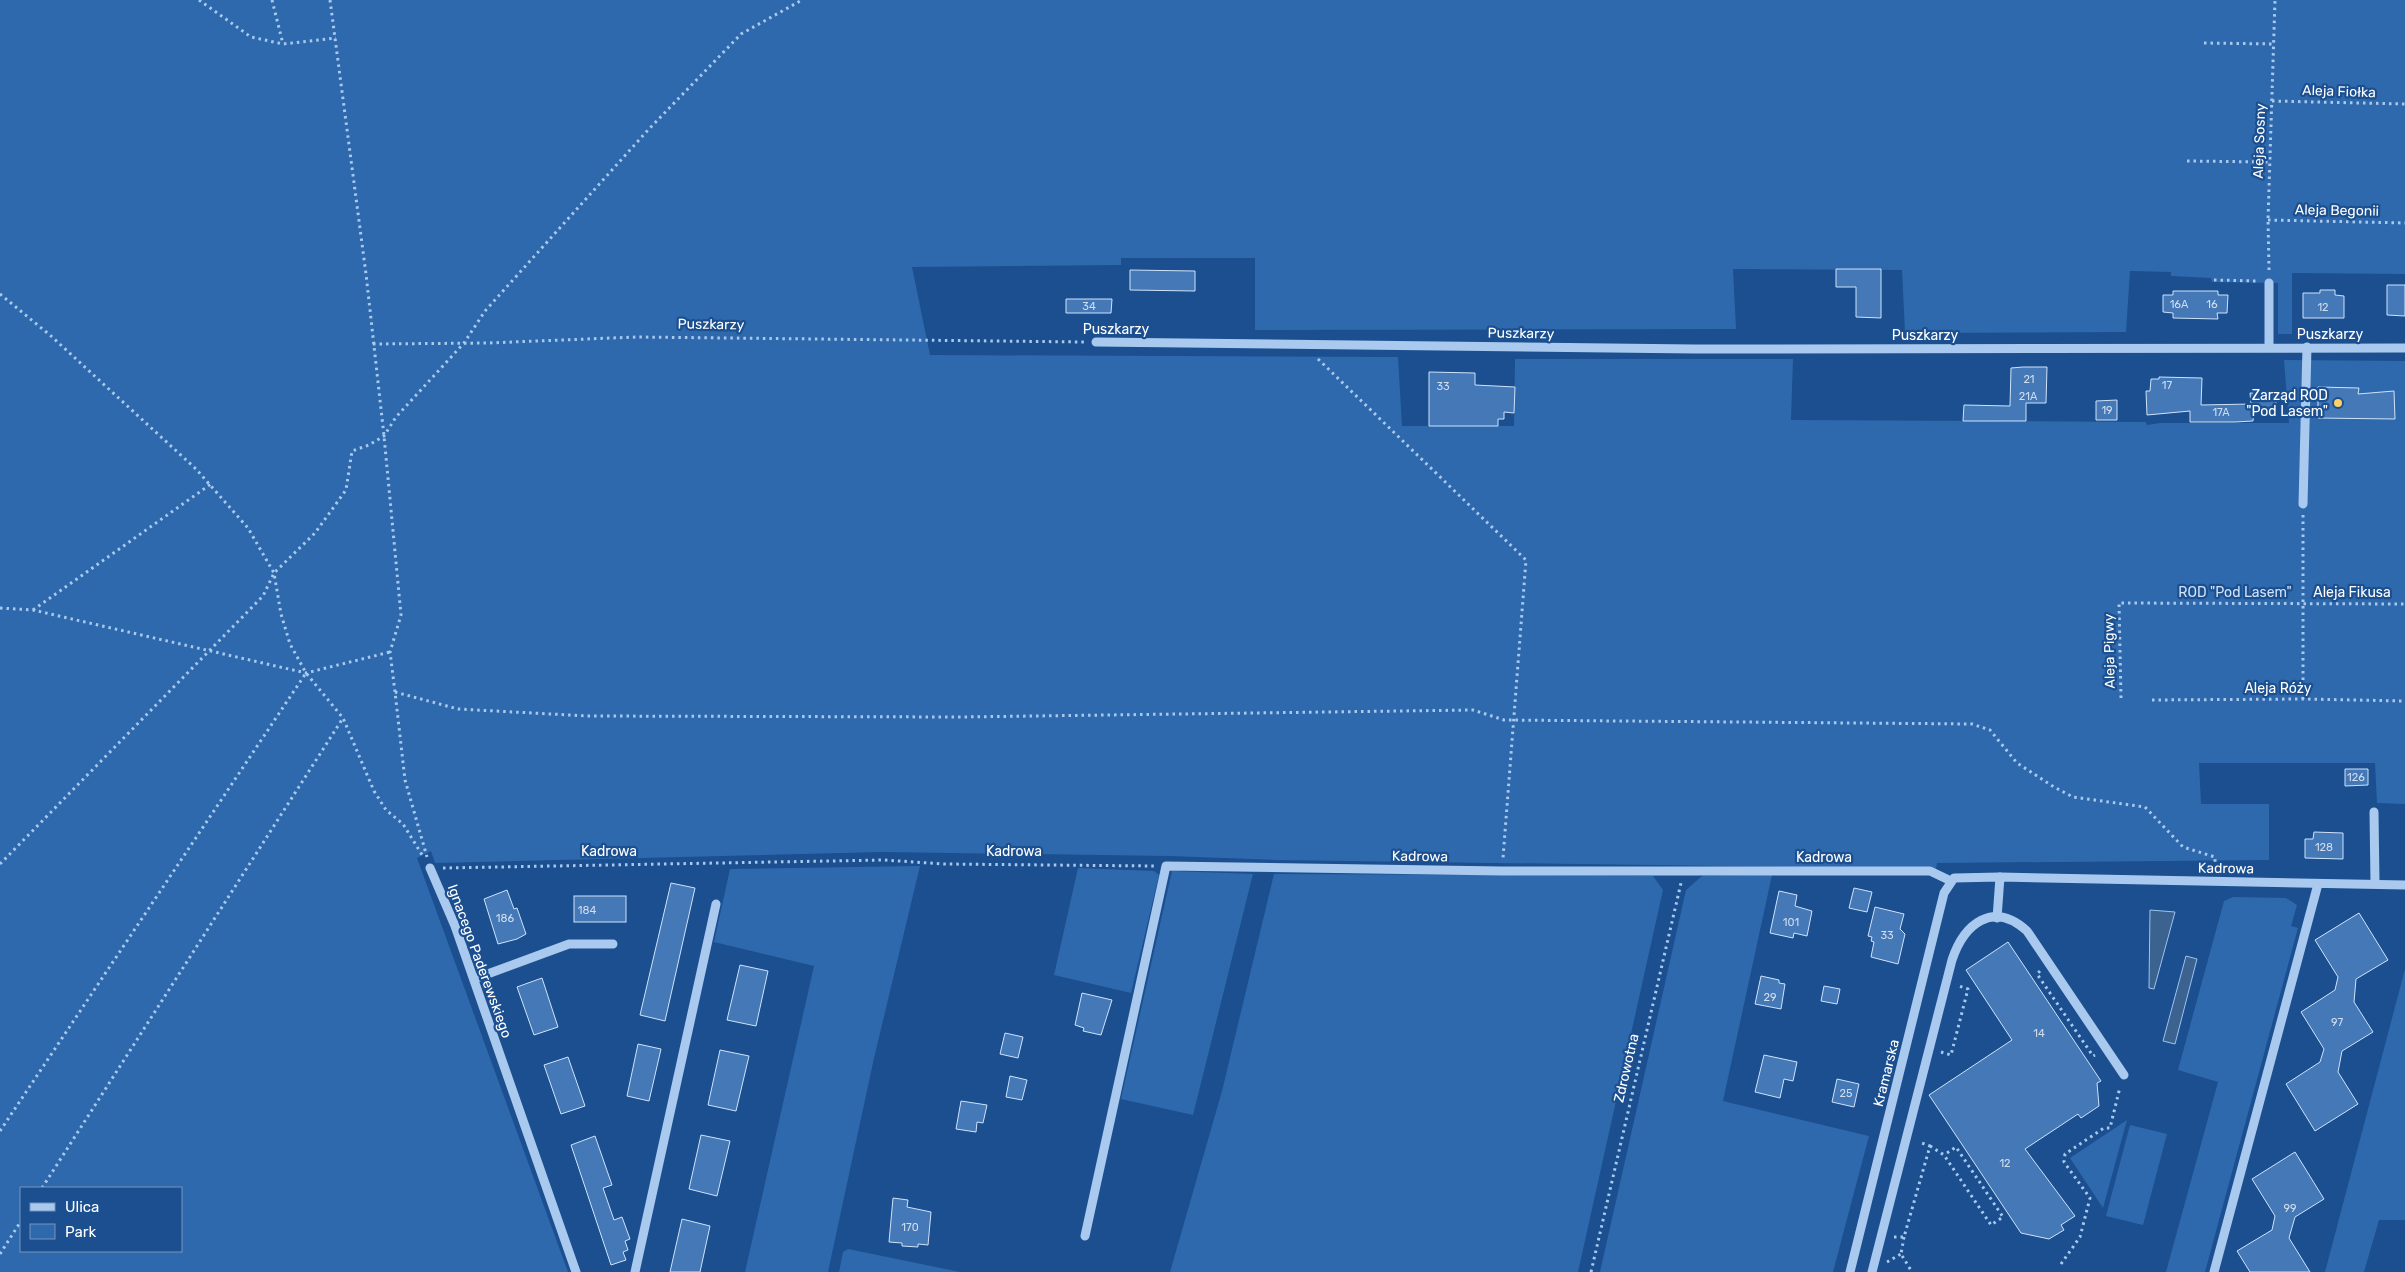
<svg xmlns="http://www.w3.org/2000/svg" width="2405" height="1272" font-family="Rubik,sans-serif">
<style>
.green{fill:#2e69ad;fill-rule:evenodd}
.water{fill:#3c6290;stroke:#9cc4f0}
.building{fill:#4478b7;stroke:#cfe3fa}
.lines{fill:none;stroke-linecap:round;stroke-linejoin:round}
.path{stroke:#a9c9ee;stroke-width:3;stroke-dasharray:2.5 4;stroke-linecap:butt}
.minor{stroke:#a9c9ee;stroke-width:9}
.poi-dot{fill:#ffd166;stroke:#1b4f8f;stroke-width:2}
.labels{text-anchor:middle;stroke-width:4.5;stroke-linejoin:round;paint-order:stroke}
.number-label{font-size:11px;fill:#d0dded}
.street-label{font-size:14px;fill:#fff;stroke:#1b4f8f}
.poi-label{font-size:14px;fill:#fff;stroke:#1b4f8f;text-anchor:end}
.park-label{font-size:14px;fill:#cfe3fa;stroke:#1b4f8f}
</style>
<rect width="100%" height="100%" fill="#1b4f8f"/>
<g class="green">
<path d="M0,0h2405v274l-113,-1v61h-14v-51l-66,-1 -1,-4 -40,-2v-4l-41,-1 -4,61 -221,1 -3,-63 -169,-1 3,60 -481,1v-72h-134v7l-209,2 18,88 468,2 4,69h112l1,-67h278l-2,61 355,2 1,3 13,-2h129l-5,-63 121,1v443l-28,-1 -2,-40h-176l2,41h68v56l-332,3 -1,6 -659,-9 -107,-4 -289,-4 -446,11 -4,-12 -14,7 151,414h-568zM21,1188h160v63h-160z"/>
<path d="M920,866l-46,192 -46,214h-83l69,-306 -100,-24 16,-73z"/>
<path d="M1078,868l76,3 5,4 -28,118 -77,-18z"/>
<path d="M1172,871l81,3 -60,241 -72,-16z"/>
<path d="M1274,874l379,2 10,14 -85,382h-408l52,-181z"/>
<path d="M1772,875l-49,226 146,35 -36,136h-233l86,-382 16,-14z"/>
<path d="M2233,897l53,1 11,7 -6,21 7,2 -93,344h-39l52,-190 -40,-12 46,-169z"/>
<path d="M2405,969v251h-26l-15,52h-39z"/>
<path d="M2127,1120l-24,88 -33,-50z"/>
<path d="M2130,1125l37,9 -24,91 -37,-9z"/>
<path d="M848,1249l10,2 102,21h-121l4,-20z"/>
</g>
<g class="water">
<path d="M2150,910l25,2 -21,77 -5,-1z"/>
<path d="M2186,956l11,3 -22,85 -12,-3z"/>
</g>
<g class="building">
<path d="M1836,269h45v49l-25,-1v-30h-20z"/>
<path d="M1130,270l65,1v20l-65,-1z"/>
<path d="M2387,285h18v31l-18,-1z"/>
<path d="M2320,290h15v5l9,1v22h-41v-25h17z"/>
<path d="M2173,291h45v4h10l-1,18h-10l1,6 -45,-1v-5l-10,-1v-17h10z"/>
<path d="M1066,299h46l-1,14h-45z"/>
<path d="M2023,367h24l-1,36h-20v18h-63l1,-16 46,1 1,-38z"/>
<path d="M1429,372l46,1v12l40,2 -1,26 -10,-1v7h-6v7h-69z"/>
<path d="M2159,377l43,1 -1,27 50,-1 -1,-11h26v18h-22l-1,10 -18,1h-45v-11l-43,4 -1,-24h4l1,-12h8z"/>
<path d="M2318,387l41,1 -1,6 36,-3 1,28 -77,-1z"/>
<path d="M2117,400v20h-21v-19z"/>
<path d="M2345,769h23v16l-23,1z"/>
<path d="M2314,832l29,1v26l-38,-1v-19h8z"/>
<path d="M671,883l24,5 -30,133 -25,-6z"/>
<path d="M1854,888l18,4 -5,20 -18,-4z"/>
<path d="M507,890l7,19 3,-1 9,26 -9,5 -19,5 -14,-45z"/>
<path d="M1779,891l18,4 -2,11 17,5 -5,25 -13,-3 -1,5 -23,-5z"/>
<rect x="574" y="896" width="52" height="26"/>
<path d="M1875,907l29,7 -4,15 5,5 -7,30 -27,-7 3,-15 -3,-1 1,-4 -4,-1z"/>
<path d="M2359,913l29,47 -32,19 -2,23 19,30 -31,19 -4,21 20,32 -43,27 -29,-47 34,-22 4,-13 -23,-37 34,-22 3,-13 -23,-37z"/>
<path d="M2008,942l93,139 -4,2 2,23 -18,12 -3,-4 -53,35 50,67 -14,9 3,5 -15,9 -28,-6 -92,-138 83,-55 -46,-70z"/>
<path d="M740,965l28,6 -12,55 -29,-6z"/>
<path d="M1761,976l18,4v3l6,1 -4,25 -26,-5z"/>
<path d="M542,978l16,49 -24,8 -17,-48z"/>
<path d="M1824,986l16,3 -3,15 -16,-3z"/>
<path d="M1082,993l30,7 -11,35 -18,-4 1,-3 -9,-3z"/>
<path d="M1005,1033l18,4 -5,21 -18,-4z"/>
<path d="M638,1044l23,5 -12,52 -22,-5z"/>
<path d="M720,1050l29,6 -13,55 -28,-6z"/>
<path d="M1764,1055l33,7 -4,19 -9,-2 -4,19 -25,-6z"/>
<path d="M568,1057l17,49 -24,8 -17,-49z"/>
<path d="M1010,1076l17,4 -5,20 -16,-3z"/>
<path d="M1837,1079l22,5 -5,23 -22,-5z"/>
<path d="M961,1101l26,4 -4,18 -6,-1 -1,10 -20,-3z"/>
<path d="M701,1135l29,6 -13,55 -28,-7z"/>
<path d="M595,1136l17,49 -9,3 11,32 8,-3 8,22 -5,2 3,9 -5,2 3,8 -15,5 -40,-120z"/>
<path d="M2295,1152l29,47 -29,18 -6,21 21,34h-60l-13,-21 35,-21 3,-14 -23,-37z"/>
<path d="M893,1198l15,2 -1,7 24,5 -3,33 -10,-1v3l-16,-1v-3l-13,-1z"/>
<path d="M682,1219l28,7 -10,46h-30z"/>
</g>
<g class="lines">
<g class="path">
<path d="M199,0l52,37 32,7 53,-6"/>
<path d="M272,0l11,44"/>
<path d="M330,0l36,274 18,162 17,179 -11,37 5,40 10,88 22,77"/>
<path d="M2204,43l70,1"/>
<path d="M2272,101l133,3"/>
<path d="M2187,161l83,1"/>
<path d="M2268,220l137,3"/>
<path d="M2269,270l-1,-50 7,-220"/>
<path d="M2214,280l44,1"/>
<path d="M0,294l51,42 145,133 52,59 26,45 7,41 9,30 16,29 37,45 31,73 12,19 17,14 21,34"/>
<path d="M373,344l115,-1 148,-6 449,5"/>
<path d="M1318,359l208,201 -23,298"/>
<path d="M2303,515v184"/>
<path d="M0,608l33,2 273,63 84,-21"/>
<path d="M33,610l178,-126"/>
<path d="M395,692l63,17 130,7 373,1 512,-7 31,10 468,4 18,6 27,33 37,24 19,10 72,10 38,40 32,10v12"/>
<path d="M2121,698l-2,-95 286,1"/>
<path d="M2152,700l151,-1 102,2"/>
<path d="M0,864l263,-268 11,-23 41,-40 31,-43 6,-39 17,-6 15,-9 12,-19 68,-74 21,-32 163,-181 93,-96 61,-34"/>
<path d="M443,868l441,-8 60,4 210,2"/>
<path d="M2040,971l-3,3 56,82 2,-1"/>
<path d="M1941,1052l10,3 17,-66 -9,-3"/>
<path d="M0,1131l306,-458"/>
<path d="M1930,1146l14,9 47,70 12,-8 -47,-70 -12,8"/>
<path d="M42,1188l301,-470"/>
<path d="M1894,1237h10l26,-91 -11,-4"/>
<path d="M1904,1237l-3,17 11,18"/>
<path d="M0,1254l21,-33"/>
<path d="M1887,1262l14,-8"/>
<path d="M2061,1264l19,-27 10,-39 -26,-36 1,-8 39,-26h6l10,-41"/>
<path d="M1591,1272l90,-389"/>
</g>
<g class="minor">
<path d="M1096,342l599,7 710,-1"/>
<path d="M2269,347v-64"/>
<path d="M2303,504l4,-157"/>
<path d="M2374,812l1,71"/>
<path d="M430,868l25,58 121,346"/>
<path d="M1997,918l3,-41"/>
<path d="M474,979l95,-35h44"/>
<path d="M1085,1236l81,-370 336,5h428l21,10"/>
<path d="M635,1272l81,-368"/>
<path d="M1850,1272l94,-379 10,-15 46,-1 405,8"/>
<path d="M1872,1272l80,-312c12,-36 41,-60 75,-29l97,144"/>
<path d="M2214,1272l104,-388"/>
</g>
</g>
<circle class="poi-dot" cx="2338" cy="403" r="5"/>
<g class="labels">
<g class="number-label">
<text x="2179" y="308">16A</text>
<text x="2212" y="308">16</text>
<text x="1089" y="310">34</text>
<text x="2323" y="311">12</text>
<text x="2029" y="383">21</text>
<text x="2167" y="389">17</text>
<text x="1443" y="390">33</text>
<text x="2028" y="400">21A</text>
<text x="2107" y="414">19</text>
<text x="2221" y="416">17A</text>
<text x="2356" y="781">126</text>
<text x="2324" y="851">128</text>
<text x="587" y="914">184</text>
<text x="505" y="922">186</text>
<text x="1791" y="926">101</text>
<text x="1887" y="939">33</text>
<text x="1770" y="1001">29</text>
<text x="2337" y="1026">97</text>
<text x="2039" y="1037">14</text>
<text x="1846" y="1097">25</text>
<text x="2005" y="1167">12</text>
<text x="2290" y="1212">99</text>
<text x="910" y="1231">170</text>
</g>
<g class="street-label">
<text transform="translate(2339 91) rotate(2)" y="5">Aleja Fiołka</text>
<text transform="translate(2259 141) rotate(-88)" y="5">Aleja Sosny</text>
<text transform="translate(2337 210) rotate(1)" y="5">Aleja Begonii</text>
<text transform="translate(711 324) rotate(1)" y="5">Puszkarzy</text>
<text x="1116" y="334">Puszkarzy</text>
<text transform="translate(1521 333) rotate(1)" y="5">Puszkarzy</text>
<text x="2330" y="339">Puszkarzy</text>
<text x="1925" y="340">Puszkarzy</text>
<text x="2352" y="597">Aleja Fikusa</text>
<text transform="translate(2109 651) rotate(-91)" y="5">Aleja Pigwy</text>
<text x="2278" y="693">Aleja Róży</text>
<text x="609" y="856">Kadrowa</text>
<text x="1014" y="856">Kadrowa</text>
<text transform="translate(1420 856) rotate(1)" y="5">Kadrowa</text>
<text x="1824" y="862">Kadrowa</text>
<text transform="translate(2226 868) rotate(1)" y="5">Kadrowa</text>
<text transform="translate(480 961) rotate(70)" y="5">Ignacego Paderewskiego</text>
<text transform="translate(1626 1068) rotate(-77)" y="5">Zdrowotna</text>
<text transform="translate(1886 1073) rotate(-76)" y="5">Kramarska</text>
</g>
<g class="poi-label">
<text x="2328" y="400">Zarząd ROD<tspan x="2328" dy="16">"Pod Lasem"</tspan></text>
</g>
<g class="park-label">
<text x="2235" y="597">ROD "Pod Lasem"</text>
</g>
</g>
<rect x="20" y="1187" width="162" height="65" fill="#1b4f8f" stroke="#7695bc"/>
<rect x="30" y="1203" width="25" height="8" fill="#a9c9ee" stroke="#7695bc"/>
<text x="65" y="1212" font-size="15" fill="#ffffff">Ulica</text>
<rect x="30" y="1224" width="25" height="15" fill="#2e69ad" stroke="#7695bc"/>
<text x="65" y="1237" font-size="15" fill="#ffffff">Park</text>
</svg>
